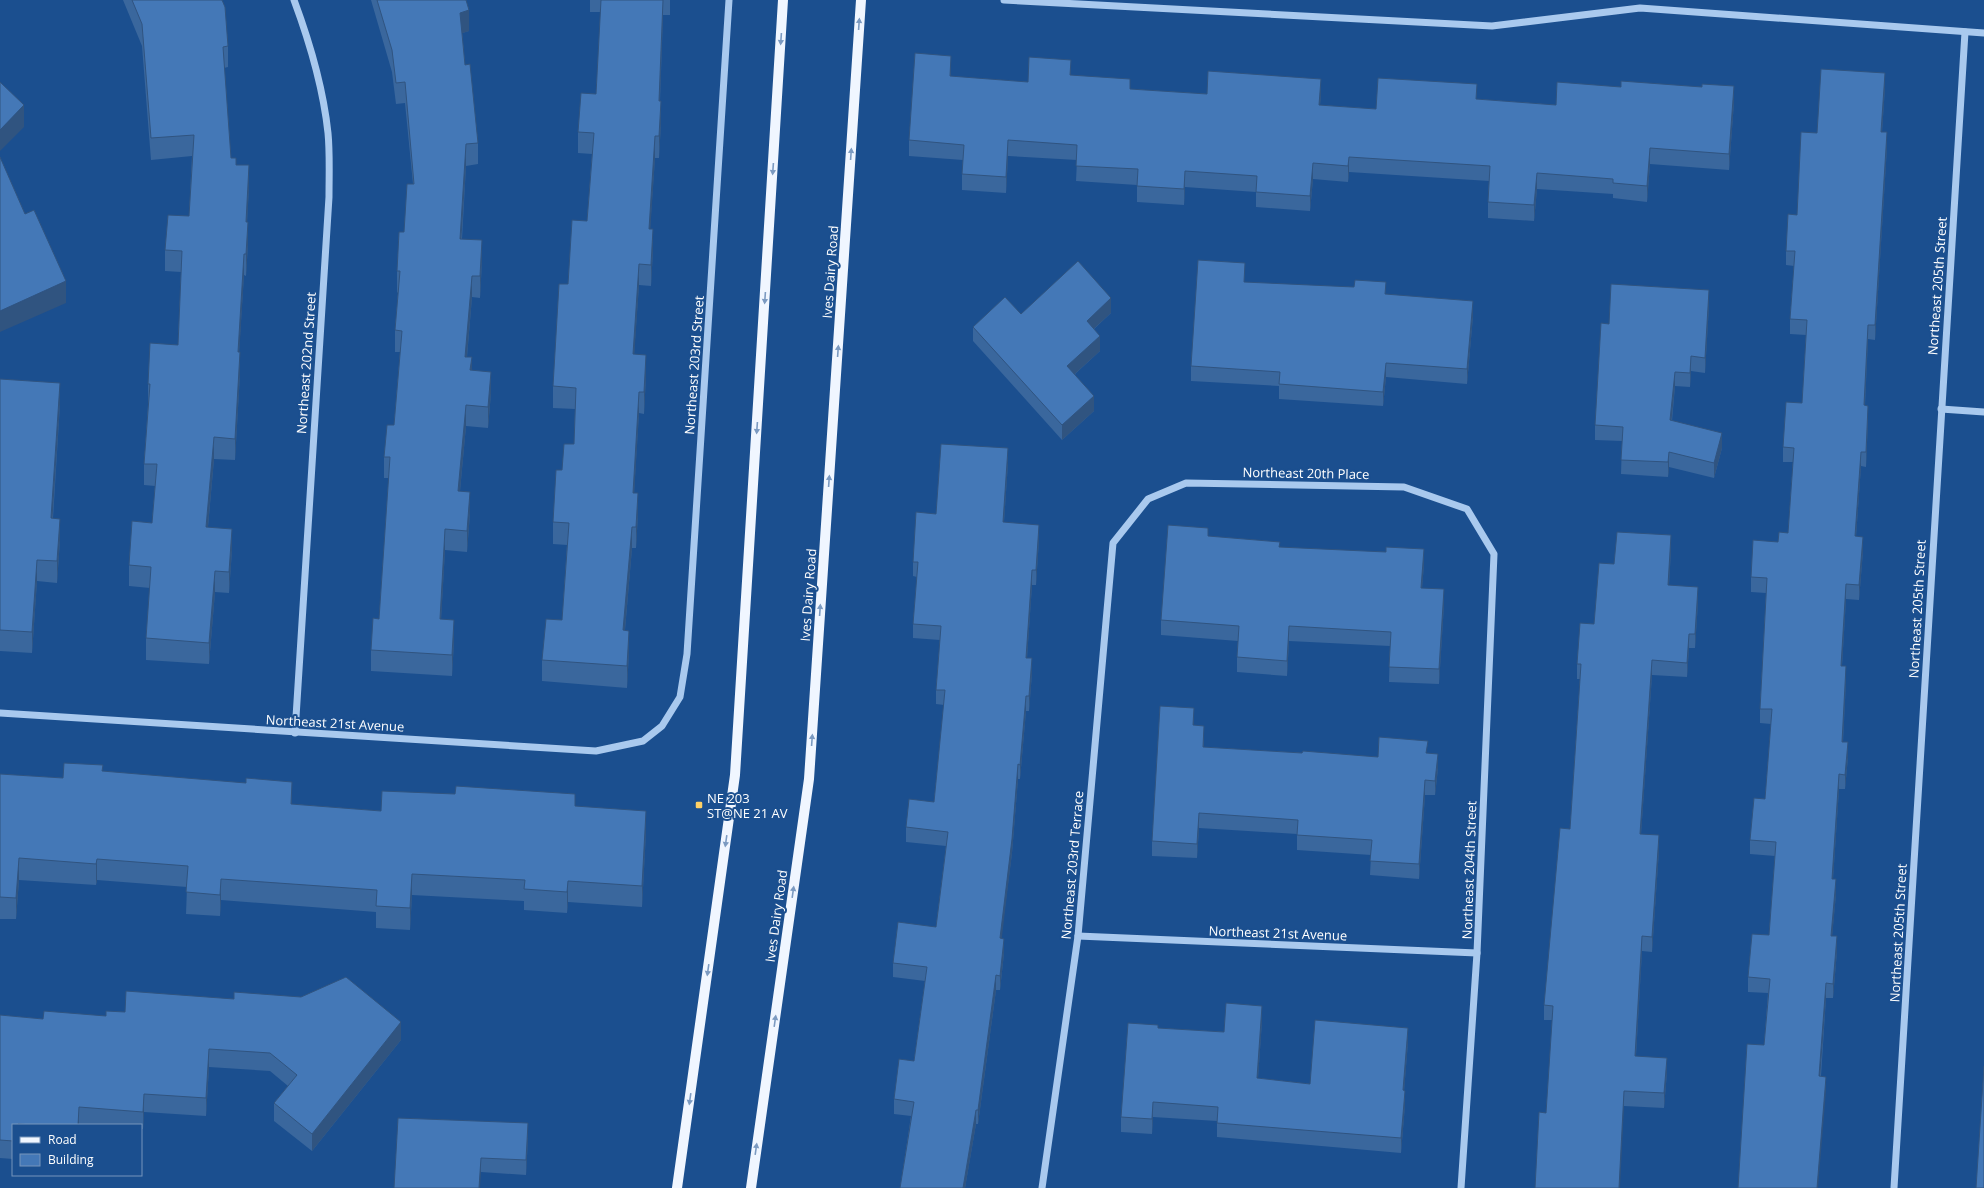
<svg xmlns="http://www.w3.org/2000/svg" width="1984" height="1188" font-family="'Open Sans',sans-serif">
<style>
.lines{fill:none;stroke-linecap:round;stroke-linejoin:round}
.minor{stroke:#a9c9ee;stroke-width:7}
.major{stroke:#f0f6ff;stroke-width:10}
.wall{fill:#3a679d}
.shaded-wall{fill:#305480}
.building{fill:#4478b7;stroke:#305480}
.oneway{fill:#7b9ac1}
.poi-dot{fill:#ffd166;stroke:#1b4f8f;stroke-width:1.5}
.labels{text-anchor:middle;stroke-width:4;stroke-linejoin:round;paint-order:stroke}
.street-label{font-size:13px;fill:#fff;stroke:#1b4f8f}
.poi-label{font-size:13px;fill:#fff;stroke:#1b4f8f;text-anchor:start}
</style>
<rect width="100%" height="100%" fill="#1b4f8f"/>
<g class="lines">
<g class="minor">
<path d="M294,0c16,43 29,86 34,133 2,21 1,43 1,64l-34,536"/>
<path d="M1004,0l488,26 148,-18 344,25"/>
<path d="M1941,409l43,3"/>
<path d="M0,713l596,38 47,-10 19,-15 18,-29 7,-43 42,-654"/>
<path d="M1078,936l399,17"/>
<path d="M1042,1188l36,-252 35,-393 35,-44 38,-16 218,4 63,22 27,45 -17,399 -16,235"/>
<path d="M1894,1188l71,-1156"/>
</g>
<g class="major">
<path d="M677,1188l58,-413 48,-775"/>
<path d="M751,1188l58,-409 52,-779"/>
</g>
</g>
<g class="wall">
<path d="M123,0h99l6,46v21l-4,1 7,90 5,7 13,22 -2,35 1,22 -2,32 -2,-1 -5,77 1,22 -5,86 -21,-1 -6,68 24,23 -3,43 -14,-1 -6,72 -63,-4v-22l4,-50 -21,-2v-21l23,-42 3,-37 -11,-1v-21l4,-59v-21l30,-39 3,-73 -16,-1v-21l24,-34 3,-60 -41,4 -9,-114z"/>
<path d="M371,0h95l3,31 -7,2 3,32 13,78v21l-12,2 -4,73 20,22 -2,37 -8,-1 -5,60 5,14 19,22 -3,35 -22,-2 -6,65 10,22 -3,39 -22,-2 -4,69 13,22 -2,35 -81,-5v-21l8,-31 10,-141h-5v-21l10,-32 6,-73h-5v-22l3,-37 -1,-1v-21l16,-87 -8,-81 -9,1 -4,-32z"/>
<path d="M590,0h80v15h-7l-3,86 1,22 -2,35h-4l-5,71 3,21 -2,36 -12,-1 -5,69 12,22 -2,38 -5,-1 -5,80 4,21 -2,34h-4l-7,82 4,22 -2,36 -85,-7v-21l20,-40 5,-75 -14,-1v-22l9,-52 12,-26 1,-35 -22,-1v-22l15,-102 19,-63 5,-67 -14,-1v-21l18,-38 5,-82h-11z"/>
<path d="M951,72v5l77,5 43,-7 59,14 77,5h114l-1,11 56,4 101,-10 79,6 178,-3 -5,68 -79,-6 -3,38 -34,-4v-4l-76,-5 -3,32 -46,-3v-16l1,-21 -140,-9 -1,10 -35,-3 -3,32 -54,-4v-15l-71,-5 -1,18 -47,-3v-17l-61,-4 1,-21 -69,-4 -2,37 -44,-3v-16l1,-14 -54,-4v-16z"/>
<path d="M1885,87l-3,45 5,15 -12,193 -7,-1 -3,66 3,15 -2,47 -5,-1 -5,71 7,14 -4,49 -13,-1 -4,67 4,15 -3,61 5,15 -3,32h-6l-6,90 3,15 -4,42 5,15 -4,47h-7l-5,78 5,15 -62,-46 4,-52 -20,-1v-15l21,-42 6,-79 -25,-2v-14l15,-41 6,-75 -11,-1v-14l6,-116 -15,-1v-15l27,-35 10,-9 5,-71h-10v-15l19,-44 4,-68 -16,-1v-15l4,-53 -8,-1v-14l11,-36 20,-82z"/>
<path d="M1244,282l142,12 87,22 -6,68 -81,-7 -3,29 -104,-7v-13l-88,-5v-15z"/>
<path d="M1709,305l-4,68 -14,-2 -1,16 -15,-1 -3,35 50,27 -8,30 -45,-11 -1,10 -47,-3 1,-33 -27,-1v-15l14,-101z"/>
<path d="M1111,313l-17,16 6,22 -25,23 19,37 -32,29 -89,-99v-14l48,-13z"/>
<path d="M0,379l60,25 -7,114 7,22 -3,43 -20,-2 -5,72 -32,-2z"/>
<path d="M1008,463l-4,59 35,17 -3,46h-4l-5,73 5,15 -3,38h-3l-6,68h-2l-6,74 -11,85 3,15 -4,37h-4l-18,134h-2l-11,64h-65l11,-72 -17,-2v-15l20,-38 11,-80 -32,-4v-14l43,-36 10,-81 -40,-4v-15l28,-25 10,-97 -8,-1v-14l4,-50 -27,-2v-14l4,-47 -4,-1v-14l23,-48z"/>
<path d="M1208,536l72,11 144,17 -2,24 22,16 -5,80 -50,-2 1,-36 -101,-5 -2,35 -50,-4v-15l1,-16 -77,-6v-15z"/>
<path d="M1671,550l-2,35 29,17 -3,46h-6l-2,29 -35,-2 -11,159 18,16 -7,102 -10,-1 -6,105 31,16 -3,36 -40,-2 -72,-86h-8v-15l26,-176 10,-150h-3v-15l17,-40 20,-60z"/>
<path d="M1194,725l10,15v7l98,6 76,4 50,-4 10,15 -3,27h-10l-6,84 -49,-4 1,-20 -74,-5v-16l-98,-6 -2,30 -45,-2v-15z"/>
<path d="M103,771l189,33 89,7 194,-5 71,26 -4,75 -74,-5 -1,11 -43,-3v-9l-112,-6 -2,35 -34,-2v-16l-155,-12 -1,16 -34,-2 1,-27 -90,-7 -1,5 -77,-5 -3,39h-16v-145l63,4z"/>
<path d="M0,1015l43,4 358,21 -89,111 -38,-30v-18l14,-17 -18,-15 -61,-4 -3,49 -62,-4 -1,17h-2v-4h-128v34l-13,-1z"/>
<path d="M1262,1021l-4,57 52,6 98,-42 -4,49 1,14 -4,48 -184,-16v-16l-64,-4 -1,17 -31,-2v-15l37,-89 66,4z"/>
<path d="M528,1138l-2,37 -45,-3 -87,16z"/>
</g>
<g class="shaded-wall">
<path d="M663,0v15l-4,107v-21z"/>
<path d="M469,10v21l-9,3v-21z"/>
<path d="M951,56v16l-1,20v-16z"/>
<path d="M1071,60v16l-1,-1z"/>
<path d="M1885,73v14l-4,60v-15z"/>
<path d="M1321,79v15l-2,26v-15z"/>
<path d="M1734,86v16l-5,68v-16z"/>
<path d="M661,101v22l-2,35v-22z"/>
<path d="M24,105v22l-24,24v-21z"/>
<path d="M1887,132v15l-12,193v-15z"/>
<path d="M655,136v22l-6,92v-21z"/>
<path d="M1008,140v16l-2,37v-16z"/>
<path d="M466,144v22l-6,94v-21z"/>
<path d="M1650,148v16l-3,38v-16z"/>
<path d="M1349,157v15l-1,10v-16z"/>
<path d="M1313,163v16l-3,32v-15z"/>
<path d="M249,165v22l-3,56v-21z"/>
<path d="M1185,171v16l-1,18v-16z"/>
<path d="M1537,173v16l-3,32v-16z"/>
<path d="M248,222v22l-2,32v-22z"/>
<path d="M653,229v21l-2,36v-21z"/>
<path d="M482,240v21l-2,37v-22z"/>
<path d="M244,254v21l-6,99v-22z"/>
<path d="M639,264v21l-6,90v-21z"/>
<path d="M472,276v21l-7,81v-21z"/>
<path d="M66,281v22l-66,29v-21z"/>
<path d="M1709,290v15l-4,68v-15z"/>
<path d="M1111,298v15l-24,22v-14z"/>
<path d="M1473,301v15l-6,68v-15z"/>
<path d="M1868,325v14l-4,81v-15z"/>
<path d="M1100,336v15l-33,30v-15z"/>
<path d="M240,352v22l-5,86v-21z"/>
<path d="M646,355v21l-2,38v-22z"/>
<path d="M1691,356v15l-1,16v-14z"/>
<path d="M472,357v22l-2,-9z"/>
<path d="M1386,363v14l-3,29v-14z"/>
<path d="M491,372v21l-3,35v-21z"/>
<path d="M1675,372v14l-5,49v-15z"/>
<path d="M60,383v21l-9,136v-22z"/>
<path d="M639,392v21l-6,101v-21z"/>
<path d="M1094,396v15l-32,29v-15z"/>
<path d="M466,405v21l-8,86v-21z"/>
<path d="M1868,406v14l-2,47v-15z"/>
<path d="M1722,433v15l-8,30v-15z"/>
<path d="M214,437v22l-8,89v-21z"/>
<path d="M1008,448v15l-5,73v-14z"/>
<path d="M1669,452v15l-1,10v-15z"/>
<path d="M1861,452v14l-6,85v-15z"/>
<path d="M470,492v21l-3,39v-21z"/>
<path d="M638,493v21l-2,34v-21z"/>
<path d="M60,519v21l-3,43v-22z"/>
<path d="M1039,525v14l-3,46v-15z"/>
<path d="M632,527v21l-9,104v-22z"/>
<path d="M232,529v21l-3,43v-21z"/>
<path d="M445,529v21l-5,90v-21z"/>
<path d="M1671,535v15l-3,50v-15z"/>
<path d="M1863,537v14l-4,49v-15z"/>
<path d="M1424,549v15l-3,38v-14z"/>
<path d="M37,560v21l-5,72v-21z"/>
<path d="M1032,570v15l-6,87v-14z"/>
<path d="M215,571v21l-6,72v-21z"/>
<path d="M1846,584v15l-5,82v-15z"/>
<path d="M1698,587v15l-3,46v-14z"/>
<path d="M1444,589v15l-5,80v-15z"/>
<path d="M454,620v21l-2,35v-21z"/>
<path d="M1289,626v15l-2,35v-15z"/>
<path d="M629,631v21l-2,36v-22z"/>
<path d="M1689,634v14l-2,29v-14z"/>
<path d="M1032,658v15l-3,38v-15z"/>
<path d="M1652,660v15l-12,174v-15z"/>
<path d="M1846,666v15l-4,75v-14z"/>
<path d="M1026,696v15l-6,68v-14z"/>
<path d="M1194,708v15l-1,17v-15z"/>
<path d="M1204,726v14l-1,22v-15z"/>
<path d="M1848,742v15l-3,32v-14z"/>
<path d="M1438,754v14l-3,27v-14z"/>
<path d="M1018,764v15l-6,74 -12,100v-15z"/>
<path d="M1839,774v15l-7,105v-15z"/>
<path d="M1425,780v15l-6,84v-15z"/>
<path d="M292,782v22l-1,21v-21z"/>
<path d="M646,811v21l-4,75v-21z"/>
<path d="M1199,813v15l-2,30v-14z"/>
<path d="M1659,835v15l-7,102v-15z"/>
<path d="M19,858v22l-3,39v-21z"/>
<path d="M97,859v21l-1,5v-21z"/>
<path d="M412,874v21l-2,35v-22z"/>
<path d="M221,879v21l-1,16v-21z"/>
<path d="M1836,879v15l-5,56v-14z"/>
<path d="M568,881v21l-1,11v-21z"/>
<path d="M1642,936v15l-7,120v-15z"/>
<path d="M1837,936v15l-4,47v-14z"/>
<path d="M1004,939v14l-4,37v-14z"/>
<path d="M996,975v15l-18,134v-14z"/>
<path d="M1826,983v15l-7,93v-15z"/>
<path d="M1262,1006v15l-5,72v-15z"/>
<path d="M401,1022v18l-89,111v-17z"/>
<path d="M1408,1028v14l-5,63v-15z"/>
<path d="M209,1049v18l-3,49v-18z"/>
<path d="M1667,1058v14l-3,36v-15z"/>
<path d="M1826,1077v14l-8,97h-1z"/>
<path d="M1405,1091v14l-4,48v-15z"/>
<path d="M1624,1091v15l-4,82h-1z"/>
<path d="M144,1094v18l-1,17v-17z"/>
<path d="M1153,1102v15l-1,17v-15z"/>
<path d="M79,1107v18h-1z"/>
<path d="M976,1110v14l-11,64h-2z"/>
<path d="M528,1123v15l-2,37v-15z"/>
<path d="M481,1158v14l-1,16h-1z"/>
</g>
<g class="building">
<path d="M132,0h90l3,7 3,39 -5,1 8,111h5v7h13l-3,57h2l-2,32h-2l-6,98h2l-5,87 -21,-2 -8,90 26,2 -3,43 -14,-1 -6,72 -63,-5 5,-71 -22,-2 3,-44 20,2 5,-59h-13l6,-80h-2l2,-41 28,2 4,-94 -17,-1 3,-35 21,1 5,-81 -43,3 -9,-114z"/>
<path d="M377,0h89l3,10 -9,3 5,52 5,-1 8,79 -12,1 -6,95 22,1 -2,36h-8l-7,81h7l-2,13 21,2 -3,35 -22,-2 -8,86 12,1 -3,39 -22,-2 -5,90 14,1 -2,35 -81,-5 2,-32 6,1 11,-162h-6l3,-32h7l8,-94 -7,-1 5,-59h-3l2,-39h5l3,-48h7l-9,-102 -9,1 -4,-33z"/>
<path d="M601,0h62l-4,101h2l-2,35h-4l-6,93h4l-2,36 -12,-1 -6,90 13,1 -2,37h-5l-6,101h5l-2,34h-4l-9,103 6,1 -2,35 -85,-6 4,-41 16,1 7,-97 -16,-1 3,-52h6l2,-26h10l2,-56 -23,-2 6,-102h9l4,-64 15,1 7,-88 -16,-1 3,-39 15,1z"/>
<path d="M915,53l36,3 -1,20 78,6 1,-25 42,3 -1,15 60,4v10l77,5 1,-23 113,8 -2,26 57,4 2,-31 99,6 -1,15 80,6 1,-23 64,5v-6l81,6v-3l32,2 -5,68 -79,-6 -3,38 -34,-3v-4l-76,-6 -3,32 -46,-3 2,-36 -141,-9 -1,9 -35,-3 -3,33 -54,-4 1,-16 -72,-5 -1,18 -47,-3 1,-17 -62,-3 1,-21 -69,-5 -2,37 -44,-3 2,-29 -55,-5z"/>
<path d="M1821,69l64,4 -4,59h6l-12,193h-7l-4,80 4,1 -2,46h-5l-6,84 8,1 -4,48 -13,-1 -5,82h5l-4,76h6l-3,33 -6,-1 -7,105h4l-5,57h6l-4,48 -7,-1 -7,93 7,1 -9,111h-79l9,-144 17,1 6,-66 -22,-2 4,-43 17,1 7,-93 -26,-2 4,-42 11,1 7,-90h-12l7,-131 -16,-1 2,-37 25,2 1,-10 9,1 6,-85 -11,-1 3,-45 16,1 5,-83 -17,-1 5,-68h-9l2,-37 9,1 4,-83 16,1z"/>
<path d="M0,82l24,23 -24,25z"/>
<path d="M0,157l25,57 9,-4 32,71 -66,30z"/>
<path d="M1198,260l47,3 -1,19 110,5 1,-7 31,2 -1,12 88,7 -6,68 -81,-6 -3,29 -104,-8 1,-12 -89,-6z"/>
<path d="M1078,261l33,37 -24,23 13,15 -33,30 27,30 -32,29 -89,-98 32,-30 16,17z"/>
<path d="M1611,284l98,6 -4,68 -14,-2 -1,17 -15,-1 -5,48 52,13 -8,30 -45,-11 -1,10 -47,-2 2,-33 -28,-2 6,-102 8,1z"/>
<path d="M0,379l60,4 -9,135 9,1 -3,42 -20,-1 -5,72 -32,-2z"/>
<path d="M941,444l67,4 -5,74 36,3 -3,45h-4l-6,88h6l-3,38h-3l-6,69 -2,-1 -6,75 -12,99 4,1 -4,37 -4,-1 -18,135h-2l-13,78h-63l14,-86 -20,-3 5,-40 15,2 13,-94 -34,-4 5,-41 38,5 12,-95 -42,-5 3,-28 25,3 11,-112h-9l5,-64 -28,-2 5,-62h-5l3,-50 20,2z"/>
<path d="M1168,525l40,3v8l72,6 -1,5 107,5v-5l38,2 -3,39 23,1 -5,80 -50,-2 2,-35 -102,-6 -2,35 -50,-4 2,-31 -78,-6z"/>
<path d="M1617,532l54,3 -3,50 30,2 -3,47h-6l-2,29 -35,-3 -12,174 19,1 -7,102 -10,-1 -7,120 32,2 -3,35 -40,-2 -5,97h-84l4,-76 7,1 7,-107 -9,-1 16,-177 10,1 11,-165h-4l3,-41 14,1 5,-61 15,1z"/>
<path d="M1160,706l34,2 -1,17 11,1 -1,21 99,6 1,-2 75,6 1,-20 49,4 -2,12 12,1 -3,27 -10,-1 -6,84 -49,-3 2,-21 -75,-5 1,-15 -99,-7 -2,31 -45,-3z"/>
<path d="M64,763l39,2 -1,6 144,12v-5l46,4 -1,22 90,7 1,-20 73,3 1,-8 119,8v12l71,5 -4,75 -74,-5 -1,11 -43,-3 1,-9 -113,-6 -2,34 -34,-2 1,-16 -156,-11 -1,16 -34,-3 2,-26 -91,-7 -1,5 -77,-6 -3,40 -16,-1v-123l63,4z"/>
<path d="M346,977l55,45 -89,112 -38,-31 23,-28 -27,-22 -61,-4 -3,49 -62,-4 -1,18 -64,-5 -1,18h-45l-15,-1v1h-5v16l-13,-1v-125l43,4 1,-8 62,5v-5l19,1 1,-21 108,8v-7l67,5z"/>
<path d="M1226,1003l36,3 -5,72 53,6 5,-64 93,8 -5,62 2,1 -4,47 -184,-15 1,-16 -65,-5 -1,17 -31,-2 7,-94 30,2v3l66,4z"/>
<path d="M1984,1066v122h-8z"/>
<path d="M398,1118l130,5 -2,37 -45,-2 -2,30h-85z"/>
</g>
<defs><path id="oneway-solid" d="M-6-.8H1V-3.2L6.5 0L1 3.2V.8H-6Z"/></defs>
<g class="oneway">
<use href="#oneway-solid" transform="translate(859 24) rotate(-86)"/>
<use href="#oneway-solid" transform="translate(781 39) rotate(94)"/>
<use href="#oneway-solid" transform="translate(851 154) rotate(-86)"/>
<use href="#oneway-solid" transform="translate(773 169) rotate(94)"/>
<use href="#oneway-solid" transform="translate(765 298) rotate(94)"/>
<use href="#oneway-solid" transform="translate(838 351) rotate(-86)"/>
<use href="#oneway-solid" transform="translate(757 428) rotate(94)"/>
<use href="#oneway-solid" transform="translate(829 481) rotate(-86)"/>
<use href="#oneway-solid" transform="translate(820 610) rotate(-86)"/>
<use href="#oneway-solid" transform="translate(812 740) rotate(-86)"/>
<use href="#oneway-solid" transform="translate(726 841) rotate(98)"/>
<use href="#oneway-solid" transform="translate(793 892) rotate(-82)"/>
<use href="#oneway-solid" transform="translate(708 970) rotate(98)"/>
<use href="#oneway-solid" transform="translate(775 1021) rotate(-82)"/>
<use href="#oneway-solid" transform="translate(690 1099) rotate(98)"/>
<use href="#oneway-solid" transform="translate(756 1149) rotate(-82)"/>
</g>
<rect class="poi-dot" x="695" y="801" width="8" height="8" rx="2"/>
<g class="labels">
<g class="street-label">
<text transform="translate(830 272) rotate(-86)" y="5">Ives Dairy Road</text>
<text transform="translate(1937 286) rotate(-86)" y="5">Northeast 205th Street</text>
<text transform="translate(306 363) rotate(-86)" y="5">Northeast 202nd Street</text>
<text transform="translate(694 365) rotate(-86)" y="5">Northeast 203rd Street</text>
<text transform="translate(1306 473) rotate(1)" y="5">Northeast 20th Place</text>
<text transform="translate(808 595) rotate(-86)" y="5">Ives Dairy Road</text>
<text transform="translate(1917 609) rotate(-87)" y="5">Northeast 205th Street</text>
<text transform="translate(335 723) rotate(3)" y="5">Northeast 21st Avenue</text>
<text transform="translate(1072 865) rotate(-85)" y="5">Northeast 203rd Terrace</text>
<text transform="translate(1469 870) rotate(-88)" y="5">Northeast 204th Street</text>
<text transform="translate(776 916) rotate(-82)" y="5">Ives Dairy Road</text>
<text transform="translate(1278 933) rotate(2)" y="5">Northeast 21st Avenue</text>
<text transform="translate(1898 933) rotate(-87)" y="5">Northeast 205th Street</text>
</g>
<g class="poi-label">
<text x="707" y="803">NE 203<tspan x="707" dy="15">ST@NE 21 AV</tspan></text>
</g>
</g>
<rect x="12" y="1124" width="130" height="52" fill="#1b4f8f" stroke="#7695bc"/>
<rect x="20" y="1137" width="20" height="6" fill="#f0f6ff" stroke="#7695bc"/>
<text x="48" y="1144" font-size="12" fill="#ffffff">Road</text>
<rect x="20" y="1154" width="20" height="12" fill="#4478b7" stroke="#7695bc"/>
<text x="48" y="1164" font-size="12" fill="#ffffff">Building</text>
</svg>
